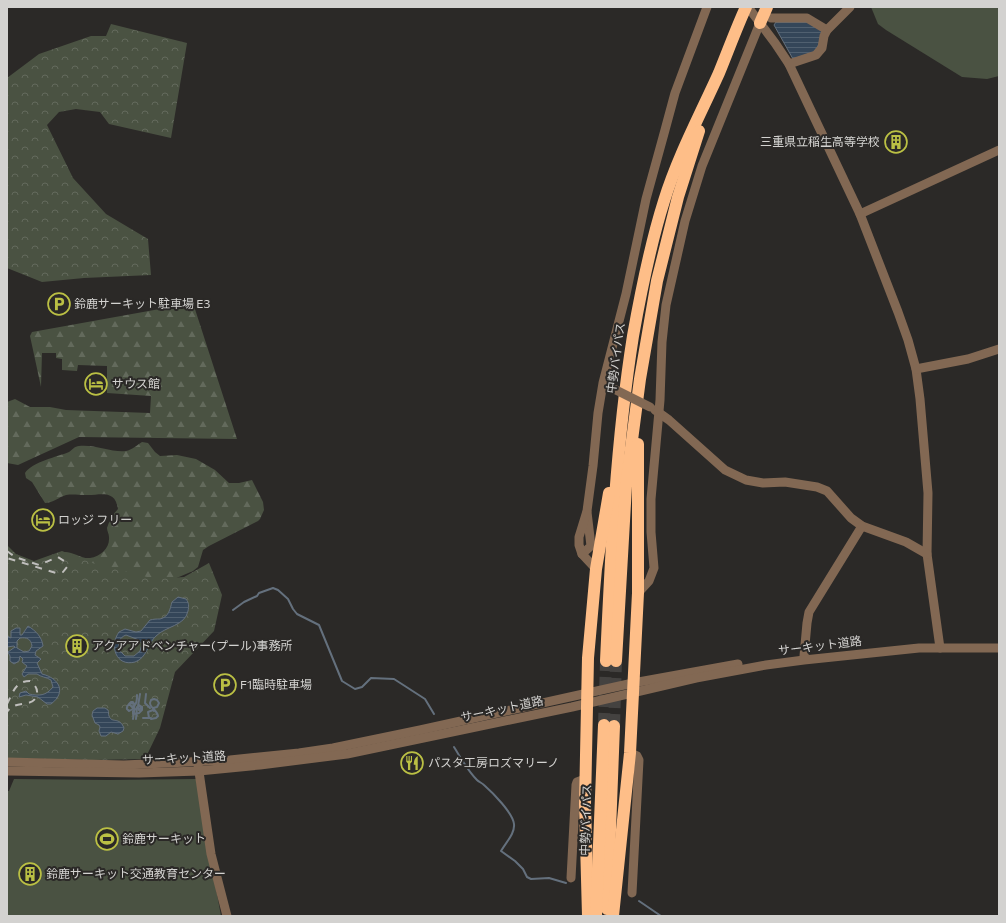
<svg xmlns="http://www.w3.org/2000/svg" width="1006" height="923" font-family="Commissioner,'Noto Sans JP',sans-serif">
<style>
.forest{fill:url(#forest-firs)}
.park{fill:url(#park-crowns)}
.pitch{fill:#4a5242}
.water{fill:url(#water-rules);stroke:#64707d;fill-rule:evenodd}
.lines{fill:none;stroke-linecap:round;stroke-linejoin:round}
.stream{stroke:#64707d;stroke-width:2}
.highway-tunnel{stroke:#444240;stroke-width:12;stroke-dasharray:12 6;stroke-linecap:butt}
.minor{stroke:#826853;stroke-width:9}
.highway{stroke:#febe88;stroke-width:12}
.rail{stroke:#bfbebc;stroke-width:2;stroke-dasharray:7 7;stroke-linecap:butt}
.minor-bridge{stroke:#826853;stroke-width:9}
.labels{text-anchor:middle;stroke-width:4;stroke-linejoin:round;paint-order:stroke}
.poi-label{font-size:12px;fill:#d3d2d0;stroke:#2b2927;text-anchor:start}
.street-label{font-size:12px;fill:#d3d2d0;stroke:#2b2927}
</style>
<defs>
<pattern id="forest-firs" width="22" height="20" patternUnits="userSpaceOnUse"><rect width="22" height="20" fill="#4a5242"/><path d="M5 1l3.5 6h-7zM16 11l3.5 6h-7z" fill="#636a5c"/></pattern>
<pattern id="park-crowns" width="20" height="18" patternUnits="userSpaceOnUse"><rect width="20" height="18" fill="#4a5242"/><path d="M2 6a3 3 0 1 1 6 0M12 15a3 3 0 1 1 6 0" fill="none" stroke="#636a5c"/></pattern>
<pattern id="water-rules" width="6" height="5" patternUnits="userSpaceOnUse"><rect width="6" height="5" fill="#344659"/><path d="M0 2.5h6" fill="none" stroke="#506070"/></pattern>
</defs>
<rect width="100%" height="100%" fill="#2b2927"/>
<g class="forest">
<path d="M193,303l44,136 -158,-2 -61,28 -11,-2v-61l8,-3 15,8h20l16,3 84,3 1,-17 -44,-3v-27l-29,-1 -1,6 -15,-1v-11l-6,-1v-5h-14l-1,34 -11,-51 2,-4z"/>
<path d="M142,442l6,1 7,9 5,4 17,-1 19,4 19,11 14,13h10l13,-3 11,22 1,8 -4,9 -2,2 -49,25 -6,4 -5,17 -5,4 -40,17 -90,-36c10,-1 18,7 27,6 11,-2 20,-10 19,-21 0,-3 -2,-6 -2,-9 2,-7 6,-14 11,-19 -3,-21 -19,-13 -33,-14 -7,0 -12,-1 -19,0 -7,2 -13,8 -21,8l-13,-21 -6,-4 -1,-5c7,-11 32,-16 44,-21 3,-2 6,-6 10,-6 15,-2 34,7 47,5 6,-1 11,-6 16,-9z"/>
</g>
<g class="park">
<path d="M111,24l76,19 -16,95 -62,-14 -9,-12 -24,-3 -17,3 -12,13 26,53 33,36 42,25 3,36 -67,3 -42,4 -35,-14v-190l32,-24 52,-18h15z"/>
<path d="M7,545l9,9 18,7 28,-10 33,13 60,15 29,-2 25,-14 13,32 -8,36 -39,41 -15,56 -15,31 -53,1 -85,-2z"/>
</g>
<g class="pitch">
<path d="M871,7h125l3,2v67l-12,3 -25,-2 -76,-47 -8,-6z"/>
<path d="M14,779l94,1 88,-1 25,137h-214v-125h2z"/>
</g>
<g class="water">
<path d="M776,22h33l13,9 -3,13 -5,8 -21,7 -19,-34z"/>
<path d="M178,597l8,2c3,4 3,7 2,12 -3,15 -22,15 -32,25 -8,7 -9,22 -21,26 -19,5 -26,-16 -16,-30l6,-3 11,3 5,-1 9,-11c4,-1 6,-1 10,-1 9,-2 10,-10 12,-17zM126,635l13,5 3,4 -2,7 -6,5h-9l-6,-6c-2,-7 1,-13 7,-15z"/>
<path d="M28,626c8,5 14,11 15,20l-7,5 -1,4 6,4 -4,4 5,11c17,4 25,18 9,30h-4l-9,-7 -12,-2 -7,2 1,-4 6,-2 3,3c10,2 17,2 24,-7l-2,-7c-5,-3 -10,-3 -14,-6h-9l-4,3 -2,-3 5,-8 -5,-4 1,-3 -3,-3 -1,5 -5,3 -4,-3v-5l-2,-4 7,-5 -1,-1 -7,1v-11l4,2v-7l5,-3h4v7h2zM20,638c7,-1 11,1 12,8l-3,5 -5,1 -7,-4v-7z"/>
<path d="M97,708h8l3,2c1,2 0,4 1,6 3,8 10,0 15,12l-1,3 -5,3 -7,-2 -5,4h-5l-2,-5 1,-4 -1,-2 -4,-2 -3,-8 1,-4z"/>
</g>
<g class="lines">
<g class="stream">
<path d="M233,610l11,-8 13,-6 2,-3 14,-5 5,2 10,9 5,10 4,5 22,11 23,56 13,8 7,-2 9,-9 23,1 31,20 9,15"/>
<path d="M146,694l-1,9 5,5"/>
<path d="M138,706l2,-12"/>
<path d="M138,708l1,2 2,-2 -1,-2 -7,5v3l6,-1 3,-3v-3l-3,-2"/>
<path d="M143,718h8"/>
<path d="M149,718l-1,-6 5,-2 1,1"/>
<path d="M133,719c1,-5 2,-10 1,-15l-4,-1c-2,2 -4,4 -3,6l2,2c4,-1 7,-5 4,-9h-2l-2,2 3,3c5,-2 5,-7 5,-12"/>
<path d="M136,719l1,-12"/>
<path d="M151,719l5,-1 2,-2c-1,-7 -11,-9 -7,-16l3,-1 3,1 2,3 -2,4 -4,1"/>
<path d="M454,747c7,11 13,23 23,33 2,2 5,3 7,5 8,7 29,28 30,39 1,10 -8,18 -13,27l14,10 8,8 4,8 4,2 18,-1 17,5"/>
<path d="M639,901l22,15"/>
</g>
<g class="highway-tunnel">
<path d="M604,725l2,-64"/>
<path d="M614,726l2,-65"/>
</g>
<g class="minor">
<path d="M748,7l27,36 14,21 26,55 45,95 38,98 10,28 8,29 4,30 8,94 -1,61 13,94"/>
<path d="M771,18h36l20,12"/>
<path d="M789,64l27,-9 6,-7 2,-12 3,-6 23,-23"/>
<path d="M860,214l139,-64"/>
<path d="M916,369l52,-10 31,-10"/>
<path d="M655,410l14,10 56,50 21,10 17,3 22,-1 32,5 10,4 24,27 11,8 44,16 21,12"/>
<path d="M582,554l9,-8 -4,-34"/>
<path d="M596,569l-14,-15 -3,-9v-8l8,-26 6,-45 5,-53 5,-30 23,-89 20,-95 19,-69 10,-37 32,-86"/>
<path d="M638,593l11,-12 5,-13 -3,-36v-33l9,-99 2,-58 4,-37 19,-84 17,-55 58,-143"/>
<path d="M804,656l3,-33 2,-11 53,-86"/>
<path d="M630,753l7,3 2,4 -7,133"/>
<path d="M7,762l117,3 106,-5 69,-7 34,-5 87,-18 213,-47 105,-19"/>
<path d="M198,765l13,89 16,62"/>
<path d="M7,771l132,2 60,-2 61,-6 87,-11 225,-47 124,-29 70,-13 38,-5 115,-12h80"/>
<path d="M571,878l5,-93 1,-3 8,-3"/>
</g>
<g class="highway">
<path d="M760,23l7,-16"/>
<path d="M606,661c5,-109 10,-218 27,-325 8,-45 17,-91 31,-135 14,-45 36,-86 55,-128 9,-22 17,-44 27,-66"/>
<path d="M616,661l10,-175 14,-107 17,-98 21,-84 21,-66"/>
<path d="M607,909l7,-183"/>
<path d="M588,916l-3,-112 3,-146 8,-89 13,-76"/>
<path d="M596,916l8,-191"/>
<path d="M613,916l17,-163 8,-160v-149"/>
</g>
<g class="rail">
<path d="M7,551l8,6 24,8 19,-8 6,4 3,6 -4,5 -7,1 -49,-15"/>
<path d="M7,704c6,-11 8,-23 23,-23 4,3 8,7 7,13 -2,12 -15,8 -23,12 -3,1 -5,3 -7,6"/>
</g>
<path class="minor-bridge" d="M612,388l38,19"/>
</g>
<defs>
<g id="building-ring" transform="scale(1.15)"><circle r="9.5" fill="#2b2927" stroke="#bbc044" stroke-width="1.5"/><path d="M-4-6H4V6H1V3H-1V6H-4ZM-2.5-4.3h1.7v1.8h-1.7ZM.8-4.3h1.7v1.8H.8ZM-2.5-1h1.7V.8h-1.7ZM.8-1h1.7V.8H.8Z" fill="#bbc044"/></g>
<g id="parking-ring" transform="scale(1.15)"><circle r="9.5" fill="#2b2927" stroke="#bbc044" stroke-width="1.5"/><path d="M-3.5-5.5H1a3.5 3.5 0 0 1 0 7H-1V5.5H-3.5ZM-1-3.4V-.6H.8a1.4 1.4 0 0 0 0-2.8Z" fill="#bbc044"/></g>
<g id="hotel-ring" transform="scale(1.15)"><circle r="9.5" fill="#2b2927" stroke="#bbc044" stroke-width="1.5"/><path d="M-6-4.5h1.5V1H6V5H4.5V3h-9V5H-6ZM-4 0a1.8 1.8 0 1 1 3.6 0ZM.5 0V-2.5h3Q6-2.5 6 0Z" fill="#bbc044"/></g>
<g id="restaurant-ring" transform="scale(1.15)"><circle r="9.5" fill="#2b2927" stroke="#bbc044" stroke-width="1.5"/><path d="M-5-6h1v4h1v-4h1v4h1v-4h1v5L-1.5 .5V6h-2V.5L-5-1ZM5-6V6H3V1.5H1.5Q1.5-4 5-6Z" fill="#bbc044"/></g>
<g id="stadium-ring" transform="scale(1.15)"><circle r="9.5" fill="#2b2927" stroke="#bbc044" stroke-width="1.5"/><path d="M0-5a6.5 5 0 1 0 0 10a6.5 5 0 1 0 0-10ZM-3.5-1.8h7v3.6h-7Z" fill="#bbc044"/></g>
</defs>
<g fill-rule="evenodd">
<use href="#building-ring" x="896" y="142"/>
<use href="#parking-ring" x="59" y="304"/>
<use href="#hotel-ring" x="96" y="384"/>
<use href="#hotel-ring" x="43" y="520"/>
<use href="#building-ring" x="77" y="646"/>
<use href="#parking-ring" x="225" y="685"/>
<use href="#restaurant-ring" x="412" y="763"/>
<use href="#stadium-ring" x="107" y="839"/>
<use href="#building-ring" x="30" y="874"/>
</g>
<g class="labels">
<g class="poi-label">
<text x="880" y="146" text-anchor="end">三重県立稲生高等学校</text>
<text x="74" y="308">鈴鹿サーキット駐車場 E3</text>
<text x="112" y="388">サウス館</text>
<text x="58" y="524">ロッジ フリー</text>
<text x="92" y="650">アクアアドベンチャー(プール)事務所</text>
<text x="240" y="689">F1臨時駐車場</text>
<text x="428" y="767">パスタ工房ロズマリーノ</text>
<text x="122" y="843">鈴鹿サーキット</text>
<text x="46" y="878">鈴鹿サーキット交通教育センター</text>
</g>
<g class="street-label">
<text transform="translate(616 358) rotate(-82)" y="4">中勢バイパス</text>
<text transform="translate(820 646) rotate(-7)" y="4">サーキット道路</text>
<text transform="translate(502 709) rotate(-12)" y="4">サーキット道路</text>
<text transform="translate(184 758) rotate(-3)" y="4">サーキット道路</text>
<text transform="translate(586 820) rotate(-88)" y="4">中勢バイパス</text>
</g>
</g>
<rect width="1006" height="923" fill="none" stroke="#d3d2d0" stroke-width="16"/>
</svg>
